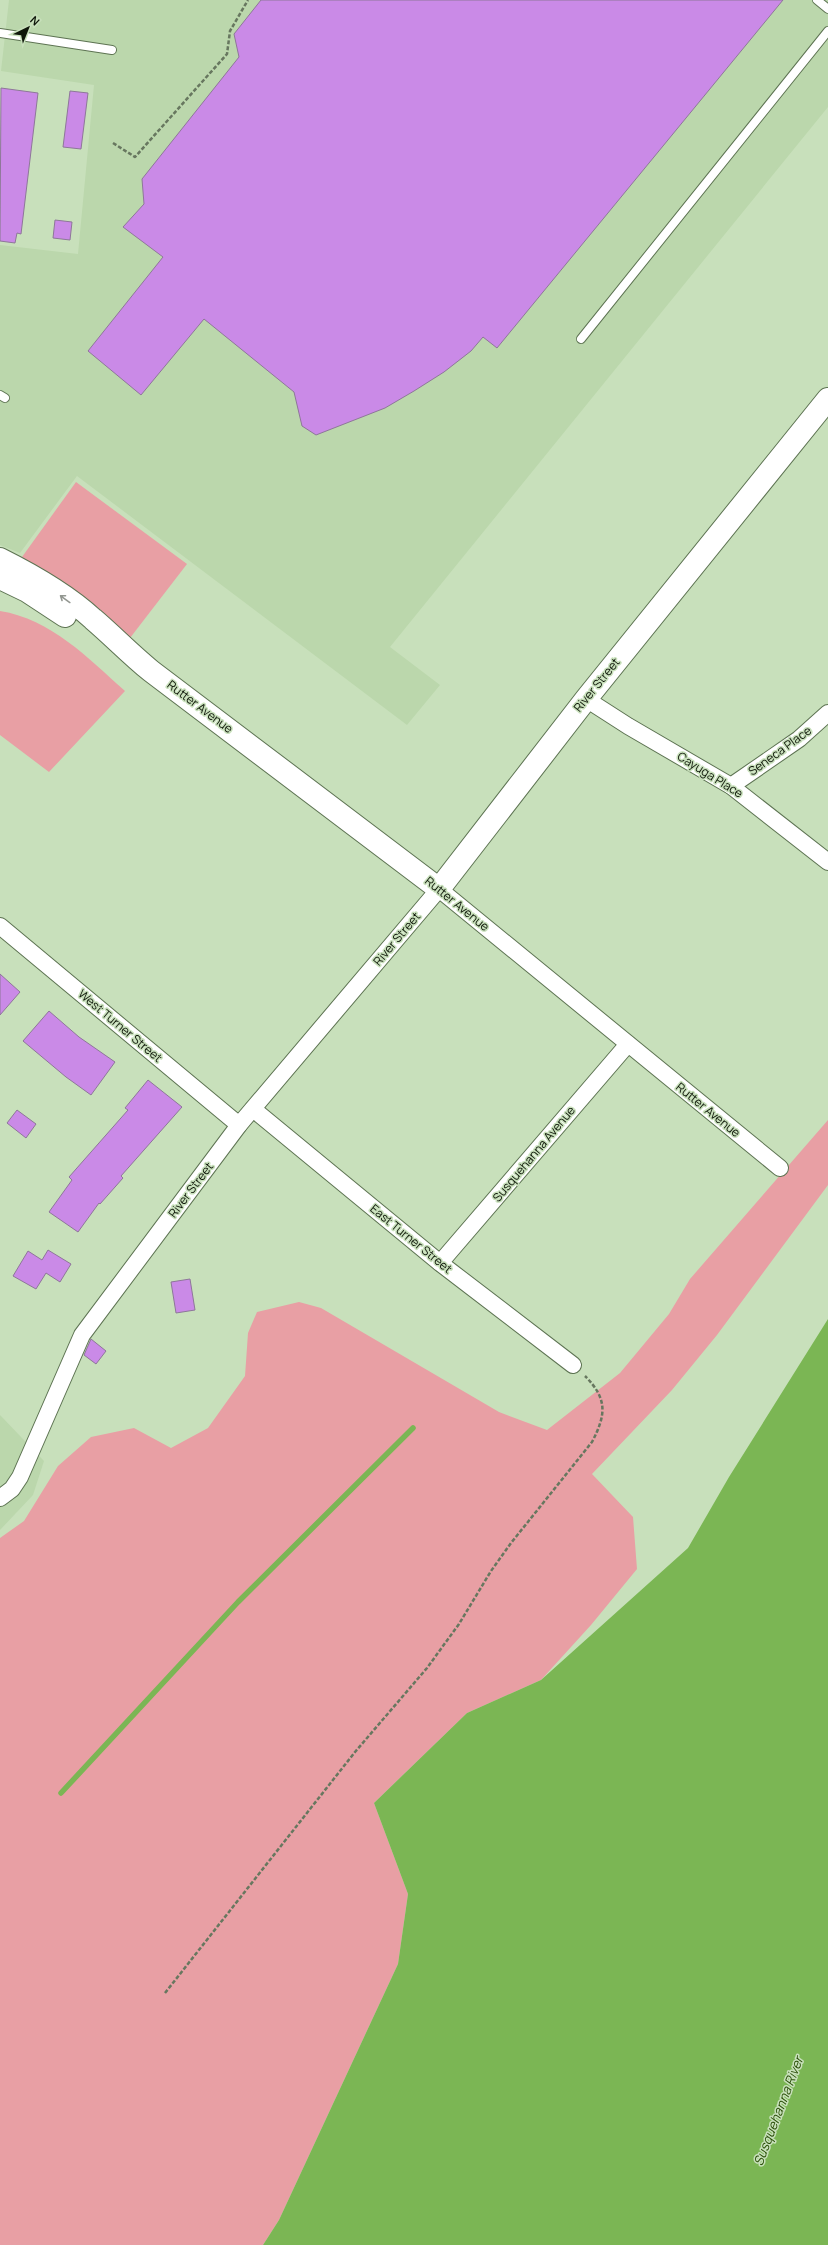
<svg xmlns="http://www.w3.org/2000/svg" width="828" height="2245" font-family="Manrope,sans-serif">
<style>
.built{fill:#bbd7ac}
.green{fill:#e89fa4}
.water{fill:#7bb654}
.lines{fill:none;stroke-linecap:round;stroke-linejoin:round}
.stream{stroke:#7bb654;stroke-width:5.5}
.building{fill:#ca8ae7;stroke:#8e7799}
.lane-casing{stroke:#5d7352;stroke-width:10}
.street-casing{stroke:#5d7352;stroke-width:18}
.secondary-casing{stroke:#5d7352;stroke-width:24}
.path{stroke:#67775f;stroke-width:2.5;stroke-dasharray:4 2;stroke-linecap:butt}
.lane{stroke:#fff;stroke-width:8}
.street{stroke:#fff;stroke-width:16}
.secondary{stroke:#fff;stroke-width:22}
.oneway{stroke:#939791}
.labels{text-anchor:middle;stroke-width:3;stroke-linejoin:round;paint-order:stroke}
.street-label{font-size:12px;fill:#0f170a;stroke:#c8e0bb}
.water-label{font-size:13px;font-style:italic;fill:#294e07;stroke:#c8e0bb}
</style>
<rect width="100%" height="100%" fill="#c8e0bb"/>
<g class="built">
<path d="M9,0h819v107l-438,540 50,38 -33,40 -330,-249 -57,77 -20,-8v-300l78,9 16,-169 -93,-14z"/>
<path d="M0,1415l44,46 -11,34 -33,35z"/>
</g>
<g class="green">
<path d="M76,482l111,82 -57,74 -108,-81z"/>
<path d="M0,611c51,8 88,47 125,80l-76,81 -49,-37z"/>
<path d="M828,1120v65l-111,150 -45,55 -80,84 41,43 4,52 -46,56 -50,55 -74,33 -93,90 34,91 -10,70 -119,256 -16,25h-263v-707l24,-17 34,-55 33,-29 43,-9 37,20 37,-20 37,-52 3,-43 9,-21 42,-10 22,6 178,104 48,18 73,-57 49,-59 21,-35z"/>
</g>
<path class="water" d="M828,1319v926h-565l16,-25 119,-256 10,-70 -34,-91 93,-90 74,-33 147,-132 41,-71z"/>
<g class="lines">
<path class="stream" d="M61,1793l177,-191 175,-174"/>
</g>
<g class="building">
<path d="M261,0h522l-286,348 -14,-11 -12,14 -27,21 -30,19 -29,17 -69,27 -14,-9 -8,-34 -90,-73 -63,76 -53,-44 75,-94 -40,-30 21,-23 -2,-25 97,-122 -5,-23z"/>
<path d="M1,88l37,5 -17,141 -4,-1 -2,10 -15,-2z"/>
<path d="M70,91l18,2 -7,56 -18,-2z"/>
<path d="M55,220l17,2 -2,18 -17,-2z"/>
<path d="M0,974l20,18 -20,23z"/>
<path d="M49,1011l30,26 36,25 -24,33 -25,-18 -43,-36z"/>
<path d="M148,1080l34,27 -61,69 2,2 -23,26 -1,-1 -21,29 -29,-20 23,-32 -3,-3 59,-67 -3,-2z"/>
<path d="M17,1110l19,14 -10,14 -19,-15z"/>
<path d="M48,1250l23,14 -11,18 -14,-9 -10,16 -23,-13 15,-25 14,9z"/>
<path d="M190,1279l5,31 -19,3 -5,-31z"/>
<path d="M91,1339l15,12 -10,13 -12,-9z"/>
</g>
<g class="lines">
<g class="lane-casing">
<g id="lane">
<path d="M817,0l11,9"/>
<path d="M0,33l112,17"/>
<path d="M581,339l247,-308"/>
<path d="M0,395l5,3"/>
</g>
</g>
<g class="street-casing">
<g id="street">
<path d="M586,699l42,27 103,60 97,76"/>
<path d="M731,786l68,-47 29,-26"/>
<path d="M0,926l239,199"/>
<path d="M253,1109l187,154 133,102"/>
<path d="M440,1263l188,-219"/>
<path d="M0,1498l12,-9 8,-12 62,-142 157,-210 200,-236 341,279"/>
</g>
</g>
<g class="secondary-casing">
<g id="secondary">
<path d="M0,559c32,16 67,36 93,60 20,17 37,35 58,52l288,218 147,-190 242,-300"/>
<path d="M0,578l27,13 38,25"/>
</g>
</g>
<g class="path">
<path d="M113,143l22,14 92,-103 3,-23 18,-31"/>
<path d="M165,1993l190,-241 72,-84 32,-44 32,-53 20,-28 81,-101c14,-27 16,-43 -7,-66"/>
</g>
<use href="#lane" class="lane"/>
<use href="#street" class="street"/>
<use href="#secondary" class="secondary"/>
</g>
<defs><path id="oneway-shaft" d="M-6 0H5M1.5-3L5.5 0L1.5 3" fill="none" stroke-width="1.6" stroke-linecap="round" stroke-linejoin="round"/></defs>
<use class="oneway" href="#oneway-shaft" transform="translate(65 599) rotate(-144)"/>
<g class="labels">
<g class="street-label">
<text transform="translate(597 685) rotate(-51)" y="4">River Street</text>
<text transform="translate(200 707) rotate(37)" y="4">Rutter Avenue</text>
<text transform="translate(780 751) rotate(-36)" y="4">Seneca Place</text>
<text transform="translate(710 775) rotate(32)" y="4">Cayuga Place</text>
<text transform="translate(457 904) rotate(39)" y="4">Rutter Avenue</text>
<text transform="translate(397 939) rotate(-50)" y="4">River Street</text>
<text transform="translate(120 1026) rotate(40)" y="4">West Turner Street</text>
<text transform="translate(708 1110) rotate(39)" y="4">Rutter Avenue</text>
<text transform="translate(534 1154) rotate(-50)" y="4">Susquehanna Avenue</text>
<text transform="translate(191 1190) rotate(-53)" y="4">River Street</text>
<text transform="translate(411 1239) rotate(39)" y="4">East Turner Street</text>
</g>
<g class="water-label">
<text transform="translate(778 2111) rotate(-69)" y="5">Susquehanna River</text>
</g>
</g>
<g transform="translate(28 28) rotate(43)" stroke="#c8e0bb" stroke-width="3" paint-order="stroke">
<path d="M0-3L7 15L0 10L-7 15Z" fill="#0f170a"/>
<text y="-6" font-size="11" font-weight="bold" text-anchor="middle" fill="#0f170a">N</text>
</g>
</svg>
